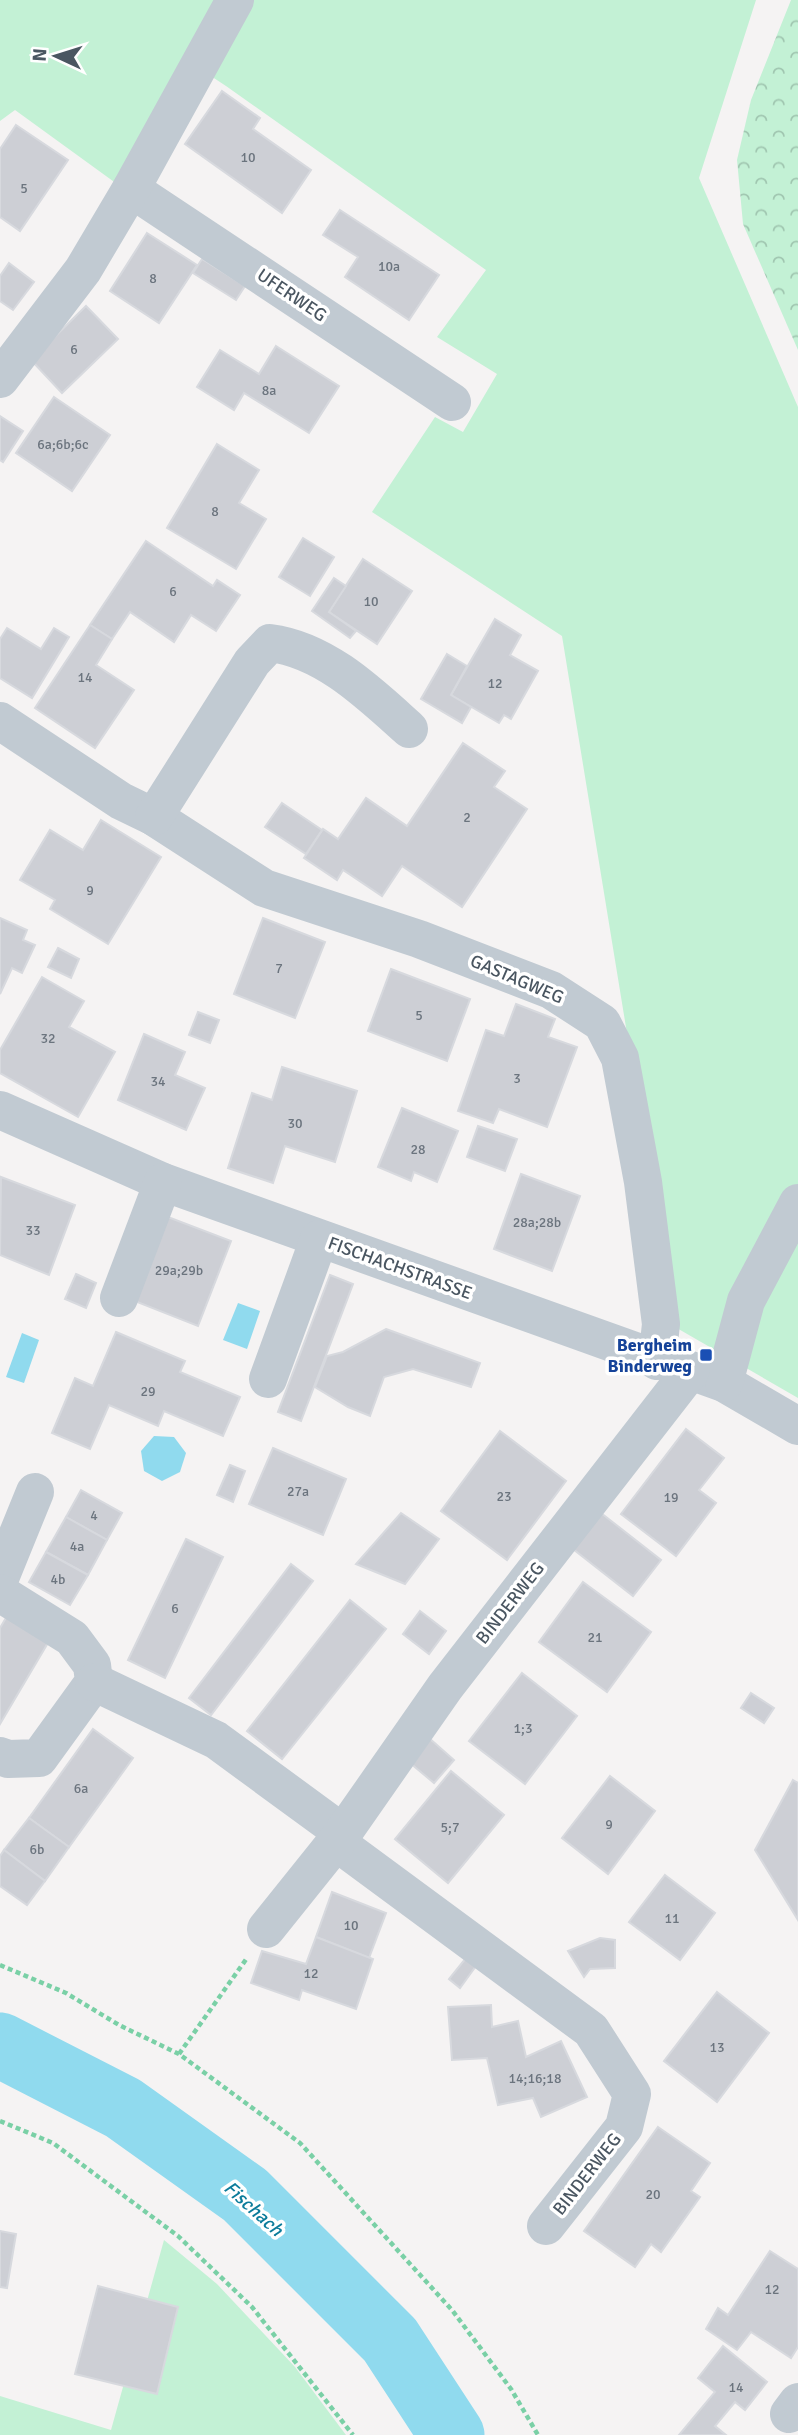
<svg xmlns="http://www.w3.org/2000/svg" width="798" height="2435" font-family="Signika,sans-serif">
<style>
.green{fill:#c3f1d5}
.forest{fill:url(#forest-crowns)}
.water{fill:#90daee}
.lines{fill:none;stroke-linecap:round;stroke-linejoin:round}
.river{stroke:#90daee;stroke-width:65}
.building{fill:#cdcfd5;stroke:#d7d9de;stroke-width:2}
.path{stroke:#7ad0a6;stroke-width:4.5;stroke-dasharray:5 3.5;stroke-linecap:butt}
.minor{stroke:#c1cad2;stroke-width:38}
.transit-dot{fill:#1a4fb4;stroke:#fff;stroke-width:2.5}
.labels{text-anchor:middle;stroke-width:7;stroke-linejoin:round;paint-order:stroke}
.number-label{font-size:14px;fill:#6b747e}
.street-label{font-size:18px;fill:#4a5661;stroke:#fff}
.transit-label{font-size:18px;font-weight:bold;fill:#164399;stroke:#fff;text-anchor:end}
.water-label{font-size:19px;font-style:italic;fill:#0c7c9b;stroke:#fff}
</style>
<defs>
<pattern id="forest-crowns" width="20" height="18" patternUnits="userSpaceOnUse" patternTransform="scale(1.75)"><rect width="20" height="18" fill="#c3f1d5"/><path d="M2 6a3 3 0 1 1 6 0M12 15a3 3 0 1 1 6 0" fill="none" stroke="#a0c6b0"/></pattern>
</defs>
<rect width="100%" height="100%" fill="#f5f3f3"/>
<g class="green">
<path d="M0,0h756l-57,178 99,229v991l-123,-71 -113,-691 -190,-124 63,-95 28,15 34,-58 -60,-37 49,-67 -260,-184 -38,-25 -71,123 -102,-74 -15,11z"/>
<path d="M164,2240l53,44 78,83 51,68h-346v-39l111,34z"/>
</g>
<path class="forest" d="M791,0h7v350l-55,-126 -6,-64 14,-60z"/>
<g class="water">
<path d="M238,1303l22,8 -13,38 -24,-9z"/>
<path d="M22,1333l17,7 -15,43 -18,-6z"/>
<path d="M154,1436l20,1 12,16 -6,19 -18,9 -18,-10 -3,-20z"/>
</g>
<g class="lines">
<path class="river" d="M0,2045l123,63 122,87 145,145 62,95"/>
</g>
<g class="building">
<path d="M222,91l38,27 -7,11 58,41 -29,43 -97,-69z"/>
<path d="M16,125l52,35 -48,71 -20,-14v-68z"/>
<path d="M340,210l99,65 -30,45 -64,-43 13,-20 -35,-22z"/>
<path d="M147,233l50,32 -38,58 -49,-32z"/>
<path d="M202,259l43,27 -9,14 -43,-27z"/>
<path d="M9,263l25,19 -21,28 -13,-9v-25z"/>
<path d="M86,306l32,33 -56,54 -31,-33z"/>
<path d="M276,346l63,40 -30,47 -65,-40 -10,17 -37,-23 23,-37 39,24z"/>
<path d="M54,397l56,38 -38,56 -56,-38z"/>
<path d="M0,416l23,15 -20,31 -3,-2z"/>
<path d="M217,444l42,26 -20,33 27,16 -30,50 -69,-41z"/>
<path d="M303,538l31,19 -24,39 -31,-19z"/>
<path d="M146,541l67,45 4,-6 23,15 -24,36 -25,-16 -17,27 -44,-30 -18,27 -22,-14z"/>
<path d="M363,559l49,32 -35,53 -48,-32z"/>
<path d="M334,578l12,8 -17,26 27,19 -6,7 -38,-27z"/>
<path d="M495,619l26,16 -11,20 28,16 -27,48 -7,-4 -5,8 -48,-28z"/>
<path d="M90,625l22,14 -16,26 38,25 -39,58 -60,-40z"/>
<path d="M7,628l34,21 13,-21 15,9 -37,61 -32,-20v-39z"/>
<path d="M447,654l20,12 -16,29 20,12 -9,16 -41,-24z"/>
<path d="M463,743l42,28 -11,16 33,22 -65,98 -60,-41 -20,30 -39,-26 -6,10 -33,-22 19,-29 15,10 28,-41 41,28z"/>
<path d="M282,803l40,27 -16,24 -41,-27z"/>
<path d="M101,820l60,37 -53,87 -58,-35 5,-9 -35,-20 30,-50 33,20z"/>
<path d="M0,918l27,12 -4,10 12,5 -13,28 -10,-5 -12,26z"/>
<path d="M263,918l62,24 -30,76 -61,-24z"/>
<path d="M58,948l21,11 -8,19 -23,-11z"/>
<path d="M391,969l79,30 -23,62 -79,-30z"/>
<path d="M42,977l42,24 -15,26 46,25 -37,65 -78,-44v-23z"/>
<path d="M516,1004l39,15 -7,18 29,10 -30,80 -48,-18 -6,14 -35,-12 28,-81 18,6z"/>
<path d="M198,1012l21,8 -9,23 -21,-8z"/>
<path d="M144,1034l41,18 -10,23 30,13 -19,42 -68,-30z"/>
<path d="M282,1067l75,24 -22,71 -50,-16 -12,37 -45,-15 24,-75 20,7z"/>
<path d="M402,1108l56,23 -21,51 -23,-10 -3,9 -33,-14z"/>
<path d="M478,1126l39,13 -12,32 -38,-14z"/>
<path d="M521,1174l59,22 -28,75 -58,-22z"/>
<path d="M1,1177l74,28 -26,70 -49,-20z"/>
<path d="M160,1214l71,27 -33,85 -71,-28z"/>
<path d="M76,1274l20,9 -10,25 -21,-9z"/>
<path d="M330,1275l23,9 -52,137 -23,-9z"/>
<path d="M386,1329l94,34 -9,24 -58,-18 -29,8 -14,39 -22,-9 -33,-20 12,-31 16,-4z"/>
<path d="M116,1332l69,29 -5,11 60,25 -17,39 -59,-25 -6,15 -49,-21 -19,44 -38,-16 23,-55 18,8z"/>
<path d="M686,1429l38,29 -25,32 17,13 -40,53 -55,-42z"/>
<path d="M500,1431l66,50 -59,79 -66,-49z"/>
<path d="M273,1448l73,31 -23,56 -74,-31z"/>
<path d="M230,1465l15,6 -12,31 -16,-7z"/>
<path d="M81,1490l41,23 -15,27 -41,-23z"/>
<path d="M401,1513l38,26 -34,45 -49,-20z"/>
<path d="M601,1513l60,47 -28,36 -60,-47z"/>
<path d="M66,1517l41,23 -19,35 -42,-23z"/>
<path d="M186,1539l37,18 -58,121 -37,-18z"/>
<path d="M46,1552l42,23 -18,30 -41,-23z"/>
<path d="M291,1564l22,17 -102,134 -22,-17z"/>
<path d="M583,1582l68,50 -44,60 -68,-50z"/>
<path d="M350,1600l36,29 -104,130 -35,-28z"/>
<path d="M10,1611l42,25 -52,88v-96z"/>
<path d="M420,1611l26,20 -17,23 -26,-20z"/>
<path d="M522,1673l55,43 -52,68 -56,-43z"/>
<path d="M751,1693l23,15 -10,15 -23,-15z"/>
<path d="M93,1729l40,29 -64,89 -40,-29z"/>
<path d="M429,1738l25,22 -20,23 -25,-21z"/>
<path d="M451,1771l53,44 -56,68 -53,-44z"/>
<path d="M610,1776l45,35 -47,63 -46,-36z"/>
<path d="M793,1780l5,3v137l-43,-70z"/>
<path d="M29,1818l40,29 -24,34 -41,-31z"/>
<path d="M4,1850l41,31 -18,24 -27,-19v-30z"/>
<path d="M665,1875l50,38 -35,47 -51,-38z"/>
<path d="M332,1892l54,21 -17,45 -53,-21z"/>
<path d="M316,1937l57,22 -17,50 -54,-19 -3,10 -48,-17 11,-32 44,13z"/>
<path d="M600,1938l15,2v28l-25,1 -6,8 -16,-26z"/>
<path d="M466,1958l10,8 -16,22 -11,-9z"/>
<path d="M717,1992l52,41 -52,69 -53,-41z"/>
<path d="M491,2005l1,22 26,-6 8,36 35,-16 26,56 -46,20 -8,-19 -35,7 -11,-47 -35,2 -4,-53z"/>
<path d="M658,2127l52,36 -19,28 9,6 -39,55 -10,-8 -16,23 -51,-36z"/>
<path d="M0,2231l16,3 -9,54 -7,-1z"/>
<path d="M770,2251l28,18v78l-7,11 -40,-26 -14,18 -31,-21 12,-21 10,7z"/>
<path d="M98,2286l80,21 -21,87 -82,-20z"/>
<path d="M723,2346l44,36 -22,28 -10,-8 -20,24 11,9h-47l36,-43 -17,-14z"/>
</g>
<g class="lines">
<g class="path">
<path d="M0,1965l66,28 53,32 60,29 121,89 152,167 59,79 27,46"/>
<path d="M179,2054l68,-96"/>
<path d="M0,2121l53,22 125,93 74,71 101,128"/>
</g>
<g class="minor">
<path d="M131,189l321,213"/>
<path d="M0,379l83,-109 48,-81 104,-189"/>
<path d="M0,721l121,80 33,16 110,71 155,51 132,51 51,33 18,35 23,124 18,142 -4,37"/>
<path d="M154,817l98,-155 18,-19c55,7 99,50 139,86"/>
<path d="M0,1110l163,72 561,201 74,43"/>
<path d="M119,1298l44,-116"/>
<path d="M268,1379l51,-140"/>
<path d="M724,1383l22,-82 52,-98"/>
<path d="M0,1578l35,-86"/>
<path d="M0,1593l72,45 20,27 2,17 -55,76 -31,1 -8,-3"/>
<path d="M94,1682l122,58 127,93"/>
<path d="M336,1842l255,188 41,64 -8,33 -78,99"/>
<path d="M266,1929l77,-96 102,-146 246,-317"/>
<path d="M789,2414l9,-12"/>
</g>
</g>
<rect class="transit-dot" x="699" y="1348" width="14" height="14" rx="3.5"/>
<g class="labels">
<g class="number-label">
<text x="248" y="162">10</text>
<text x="24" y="193">5</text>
<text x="389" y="271">10a</text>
<text x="153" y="283">8</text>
<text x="74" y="354">6</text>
<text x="269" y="395">8a</text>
<text x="63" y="449">6a;6b;6c</text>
<text x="215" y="516">8</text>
<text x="173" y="596">6</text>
<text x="371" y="606">10</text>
<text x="85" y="682">14</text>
<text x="495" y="688">12</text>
<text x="467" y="822">2</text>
<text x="90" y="895">9</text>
<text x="279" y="973">7</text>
<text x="419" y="1020">5</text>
<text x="48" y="1043">32</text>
<text x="517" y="1083">3</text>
<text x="158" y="1086">34</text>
<text x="295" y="1128">30</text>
<text x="418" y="1154">28</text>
<text x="537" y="1227">28a;28b</text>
<text x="33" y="1235">33</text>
<text x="179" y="1275">29a;29b</text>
<text x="148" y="1396">29</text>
<text x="298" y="1496">27a</text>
<text x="504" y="1501">23</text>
<text x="671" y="1502">19</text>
<text x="94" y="1520">4</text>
<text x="77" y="1551">4a</text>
<text x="58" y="1584">4b</text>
<text x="175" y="1613">6</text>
<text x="595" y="1642">21</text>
<text x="523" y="1733">1;3</text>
<text x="81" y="1793">6a</text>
<text x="609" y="1829">9</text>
<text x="450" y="1832">5;7</text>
<text x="37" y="1854">6b</text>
<text x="672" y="1923">11</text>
<text x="351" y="1930">10</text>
<text x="311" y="1978">12</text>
<text x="717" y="2052">13</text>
<text x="535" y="2083">14;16;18</text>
<text x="653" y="2199">20</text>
<text x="772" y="2294">12</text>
<text x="736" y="2392">14</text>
</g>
<g class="street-label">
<text transform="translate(292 295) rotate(34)" y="6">UFERWEG</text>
<text transform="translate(517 979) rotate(23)" y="6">GASTAGWEG</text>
<text transform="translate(400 1268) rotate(20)" y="6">FISCHACHSTRASSE</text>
<text transform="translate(510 1603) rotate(-52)" y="6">BINDERWEG</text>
<text transform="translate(587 2174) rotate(-52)" y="6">BINDERWEG</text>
</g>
<g class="transit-label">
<text x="692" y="1351">Bergheim<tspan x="692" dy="21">Binderweg</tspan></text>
</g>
<g class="water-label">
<text transform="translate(254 2208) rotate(42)" y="7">Fischach</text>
</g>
</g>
<g transform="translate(56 56) rotate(274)" stroke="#ffffff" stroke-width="5" paint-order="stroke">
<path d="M0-5L12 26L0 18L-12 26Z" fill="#4a5661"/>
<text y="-10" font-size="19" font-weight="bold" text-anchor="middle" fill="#4a5661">N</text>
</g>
</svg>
